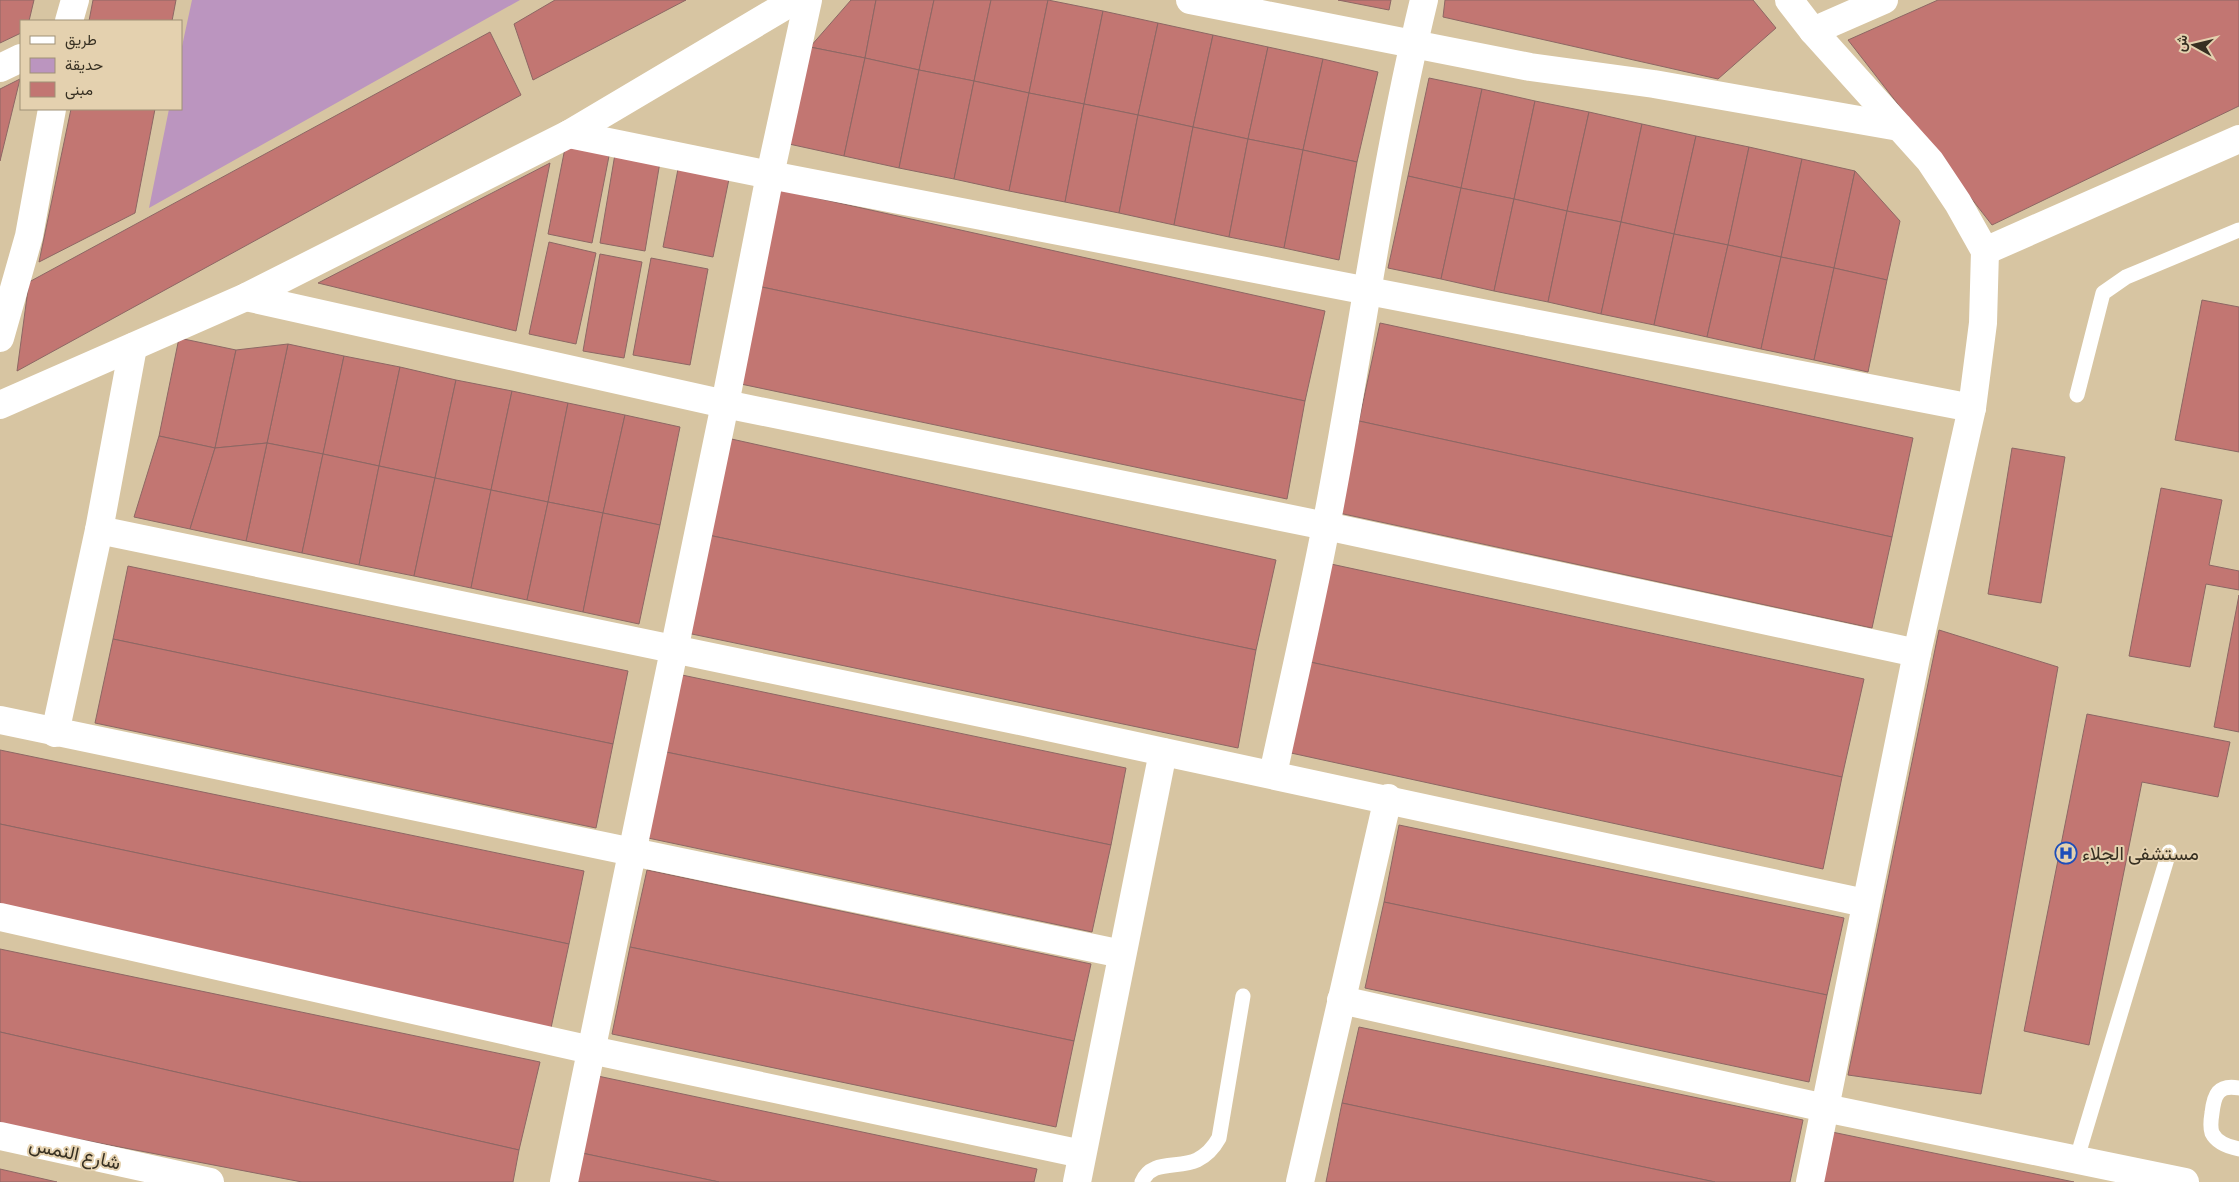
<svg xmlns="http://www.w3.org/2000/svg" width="2239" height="1182" font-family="'PT Sans Narrow',Vazirmatn,sans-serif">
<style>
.green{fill:#bb95bf}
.building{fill:#c27672;stroke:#8d6764}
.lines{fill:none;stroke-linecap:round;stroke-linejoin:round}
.service{stroke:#fff;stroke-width:15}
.minor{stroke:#fff;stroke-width:28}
.tertiary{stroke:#fff;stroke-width:28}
.labels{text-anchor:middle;stroke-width:4;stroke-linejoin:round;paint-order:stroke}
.poi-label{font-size:19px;fill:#373022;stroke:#e4d1af;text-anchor:start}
.street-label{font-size:19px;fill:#373022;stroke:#e4d1af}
</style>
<rect width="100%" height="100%" fill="#d7c5a2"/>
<path class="green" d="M192,0h328l-371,208 20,-99h12v-58z"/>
<g class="building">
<path d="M0,0h34l-5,21h-8v12l-21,10z"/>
<path d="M93,0h83l-4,21h-83z"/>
<path d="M555,0h131l-153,80 -19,-56z"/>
<path d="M851,0h25l-11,58 -55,-11z"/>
<path d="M876,0h58l-15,70 -54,-12z"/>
<path d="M934,0h57l-17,81 -55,-11z"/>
<path d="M991,0h57l-19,93 -55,-12z"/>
<path d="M1048,0l55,11 -19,93 -55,-11z"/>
<path d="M1338,0h53l-2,10z"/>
<path d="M1445,0h308l23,28 -58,51 -275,-62z"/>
<path d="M1938,0h301v106l-247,119 -144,-185z"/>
<path d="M1103,11l55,12 -20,92 -54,-11z"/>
<path d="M1158,23l55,12 -20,92 -55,-12z"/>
<path d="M490,32l31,63 -504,276 12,-89z"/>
<path d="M1213,35l55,12 -20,92 -55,-12z"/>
<path d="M810,47l55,11 -21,98 -55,-12z"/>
<path d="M1268,47l55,12 -20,91 -55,-11z"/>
<path d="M865,58l54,12 -20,98 -55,-12z"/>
<path d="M1323,59l55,13 -21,90 -54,-12z"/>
<path d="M919,70l55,11 -20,98 -55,-11z"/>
<path d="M1429,78l53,11 -21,99 -53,-12z"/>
<path d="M20,79l-20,82v-72z"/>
<path d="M974,81l55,12 -20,98 -55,-12z"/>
<path d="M1482,89l53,12 -21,98 -53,-11z"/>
<path d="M1029,93l55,11 -19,98 -56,-11z"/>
<path d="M1535,101l54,11 -22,99 -53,-12z"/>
<path d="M1084,104l54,11 -19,98 -54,-11z"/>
<path d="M71,109h84l-20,104 -96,49z"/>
<path d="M1589,112l53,12 -21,98 -54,-11z"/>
<path d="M1138,115l55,12 -19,98 -55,-12z"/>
<path d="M1642,124l54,12 -22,98 -53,-12z"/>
<path d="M1193,127l55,12 -19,98 -55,-12z"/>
<path d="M1696,136l53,11 -21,98 -54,-11z"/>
<path d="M1248,139l55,11 -19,98 -55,-11z"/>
<path d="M566,143l44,8 -18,92 -44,-9z"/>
<path d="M1749,147l53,12 -21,98 -53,-12z"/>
<path d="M1303,150l54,12 -18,98 -55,-12z"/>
<path d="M615,154l45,8 -15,89 -45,-8z"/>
<path d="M1802,159l53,12 -21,97 -53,-11z"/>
<path d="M550,163l-34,168 -198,-48z"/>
<path d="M678,169l51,10 -16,78 -50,-10z"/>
<path d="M1855,171l45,50 -13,59 -53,-12z"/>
<path d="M1408,176l53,12 -20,91 -53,-11z"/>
<path d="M1461,188l53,11 -20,92 -53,-12z"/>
<path d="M776,189l549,122 -20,90 -548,-115z"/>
<path d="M1514,199l53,12 -19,91 -54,-11z"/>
<path d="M1567,211l54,11 -20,92 -53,-12z"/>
<path d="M1621,222l53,12 -20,91 -53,-11z"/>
<path d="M1674,234l54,11 -21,92 -53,-12z"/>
<path d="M549,242l47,11 -20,91 -47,-10z"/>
<path d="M1728,245l53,12 -20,92 -54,-12z"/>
<path d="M600,254l42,8 -18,96 -41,-7z"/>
<path d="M1781,257l53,11 -20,92 -53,-11z"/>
<path d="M651,258l57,11 -18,96 -57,-10z"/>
<path d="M1834,268l53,12 -19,92 -54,-12z"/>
<path d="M757,286l548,115 -18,98 -551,-116z"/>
<path d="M2202,300l37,7v145l-64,-12z"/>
<path d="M1380,323l533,115 -21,99 -533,-116z"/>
<path d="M179,338l57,12 -21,98 -56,-12z"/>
<path d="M288,344l56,12 -21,98 -56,-11z"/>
<path d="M288,344l-21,99 -52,5 21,-98z"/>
<path d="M344,356l56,11 -21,99 -56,-12z"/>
<path d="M400,367l56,13 -21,98 -56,-12z"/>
<path d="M456,380l56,11 -21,99 -56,-12z"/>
<path d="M512,391l56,12 -20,99 -57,-12z"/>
<path d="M568,403l57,12 -22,98 -55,-11z"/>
<path d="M625,415l55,12 -20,98 -57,-12z"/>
<path d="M1359,421l533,116 -20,91 -533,-115z"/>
<path d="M159,436l56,12 -25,81 -56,-12z"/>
<path d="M727,438l549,122 -20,90 -548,-115z"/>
<path d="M267,443l56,11 -21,99 -56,-12z"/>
<path d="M267,443l-21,98 -56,-12 25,-81z"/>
<path d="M2012,448l53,9 -24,146 -53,-9z"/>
<path d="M323,454l56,12 -20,99 -57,-12z"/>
<path d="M379,466l56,12 -21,98 -55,-11z"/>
<path d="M435,478l56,12 -20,98 -57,-12z"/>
<path d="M2161,488l61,12 -13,65 30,6v19l-33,-6 -16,83 -61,-11z"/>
<path d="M491,490l57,12 -21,98 -56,-12z"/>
<path d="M548,502l55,11 -20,99 -56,-12z"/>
<path d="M603,513l57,12 -21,99 -56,-12z"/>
<path d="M708,535l548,115 -18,98 -551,-115z"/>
<path d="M1331,564l533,115 -22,98 -532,-115z"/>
<path d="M128,566l500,105 -15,73 -500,-105z"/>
<path d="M2239,595v137l-25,-5z"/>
<path d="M1939,630l119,37 -77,427 -133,-19z"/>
<path d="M113,639l500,105 -17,84 -501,-105z"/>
<path d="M1310,662l532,115 -19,92 -532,-116z"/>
<path d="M682,675l444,93 -15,77 -445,-93z"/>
<path d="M2087,714l143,28 -12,55 -76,-15 -53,263 -65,-14z"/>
<path d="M0,750l584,121 -15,73 -569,-120z"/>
<path d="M666,752l445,93 -19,87 -444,-94z"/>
<path d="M0,824l569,120 -18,84 -551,-120z"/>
<path d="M1399,825l445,93 -17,77 -443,-93z"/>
<path d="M647,870l444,94 -17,77 -444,-94z"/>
<path d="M1384,902l443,93 -18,87 -444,-94z"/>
<path d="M630,947l444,94 -18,86 -444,-93z"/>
<path d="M0,949l540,113 -21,88 -519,-118z"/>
<path d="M1359,1027l444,93 -13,62h-75l-373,-79z"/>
<path d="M0,1032l519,118 -6,32h-211l-302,-58z"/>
<path d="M593,1075l444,94 -3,13h-315l-142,-30z"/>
<path d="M1342,1103l373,79h-389z"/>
<path d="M1832,1132l242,50h-252z"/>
<path d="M577,1152l142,30h-148z"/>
<path d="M0,1169l57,13h-57z"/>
</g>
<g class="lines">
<g class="service">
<path d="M2077,395l26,-102 23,-16 113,-47"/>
<path d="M2239,1088c-21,-4 -25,7 -27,25 -1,6 -2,14 0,20 5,10 17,14 27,16"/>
<path d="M2077,1158l92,-306"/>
<path d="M1142,1182c9,-23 37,-13 55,-22 10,-5 17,-13 22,-22l24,-142"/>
</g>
<g class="minor">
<path d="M1190,0l340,67 124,17 245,43"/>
<path d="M1813,31l71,-31"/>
<path d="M0,68l21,-10"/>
<path d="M569,134l201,41 1202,233"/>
<path d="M1985,251l254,-112"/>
<path d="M246,297l479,107 601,122 591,127"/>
<path d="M0,405l246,-108 323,-163 226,-134"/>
<path d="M99,530c590,120 1178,244 1766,373"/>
<path d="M0,720l1122,234"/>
<path d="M55,733l44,-203 34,-183"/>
<path d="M1273,774c18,-83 37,-165 53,-248 34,-175 56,-353 98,-526"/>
<path d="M0,917l591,133 491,104"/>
<path d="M1341,1000l484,108 360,74"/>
<path d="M0,1136l210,46"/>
<path d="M564,1182l161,-778 45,-229 38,-175"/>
<path d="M1077,1182l86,-430"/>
<path d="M1300,1182l88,-384"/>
</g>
<g class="tertiary">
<path d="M1789,0l24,31 117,130 28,42 27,48 -2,72 -11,85 -55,245 -107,529"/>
<path d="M69,21l6,-21"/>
<path d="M0,338l29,-102 23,-127"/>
</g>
</g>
<defs>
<g id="hospital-ring" transform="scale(1.125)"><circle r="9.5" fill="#e4d1af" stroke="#1c4dba" stroke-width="1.5"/><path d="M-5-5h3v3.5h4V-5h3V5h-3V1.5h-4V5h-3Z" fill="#1c4dba"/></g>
</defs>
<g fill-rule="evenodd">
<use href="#hospital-ring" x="2066" y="853"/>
</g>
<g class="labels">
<g class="poi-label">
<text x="2082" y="860">مستشفى الجلاء</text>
</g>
<g class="street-label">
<text transform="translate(75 1153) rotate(12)" y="7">شارع النمس</text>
</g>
</g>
<rect x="20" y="20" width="162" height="90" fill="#e4d1af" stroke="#9f9177"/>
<rect x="30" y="36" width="25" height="8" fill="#ffffff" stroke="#9f9177"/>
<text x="65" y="45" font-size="15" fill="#373022">طريق</text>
<rect x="30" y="58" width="25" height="15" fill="#bb95bf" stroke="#9f9177"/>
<text x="65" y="70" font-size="15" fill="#373022">حديقة</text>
<rect x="30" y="82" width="25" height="15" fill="#c27672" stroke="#9f9177"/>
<text x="65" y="95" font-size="15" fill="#373022">مبنى</text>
<g transform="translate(2194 45) rotate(278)" stroke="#e4d1af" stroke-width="4" paint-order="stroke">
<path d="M0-4L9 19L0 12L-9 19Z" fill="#373022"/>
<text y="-8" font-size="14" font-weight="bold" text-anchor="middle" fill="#373022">ش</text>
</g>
</svg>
